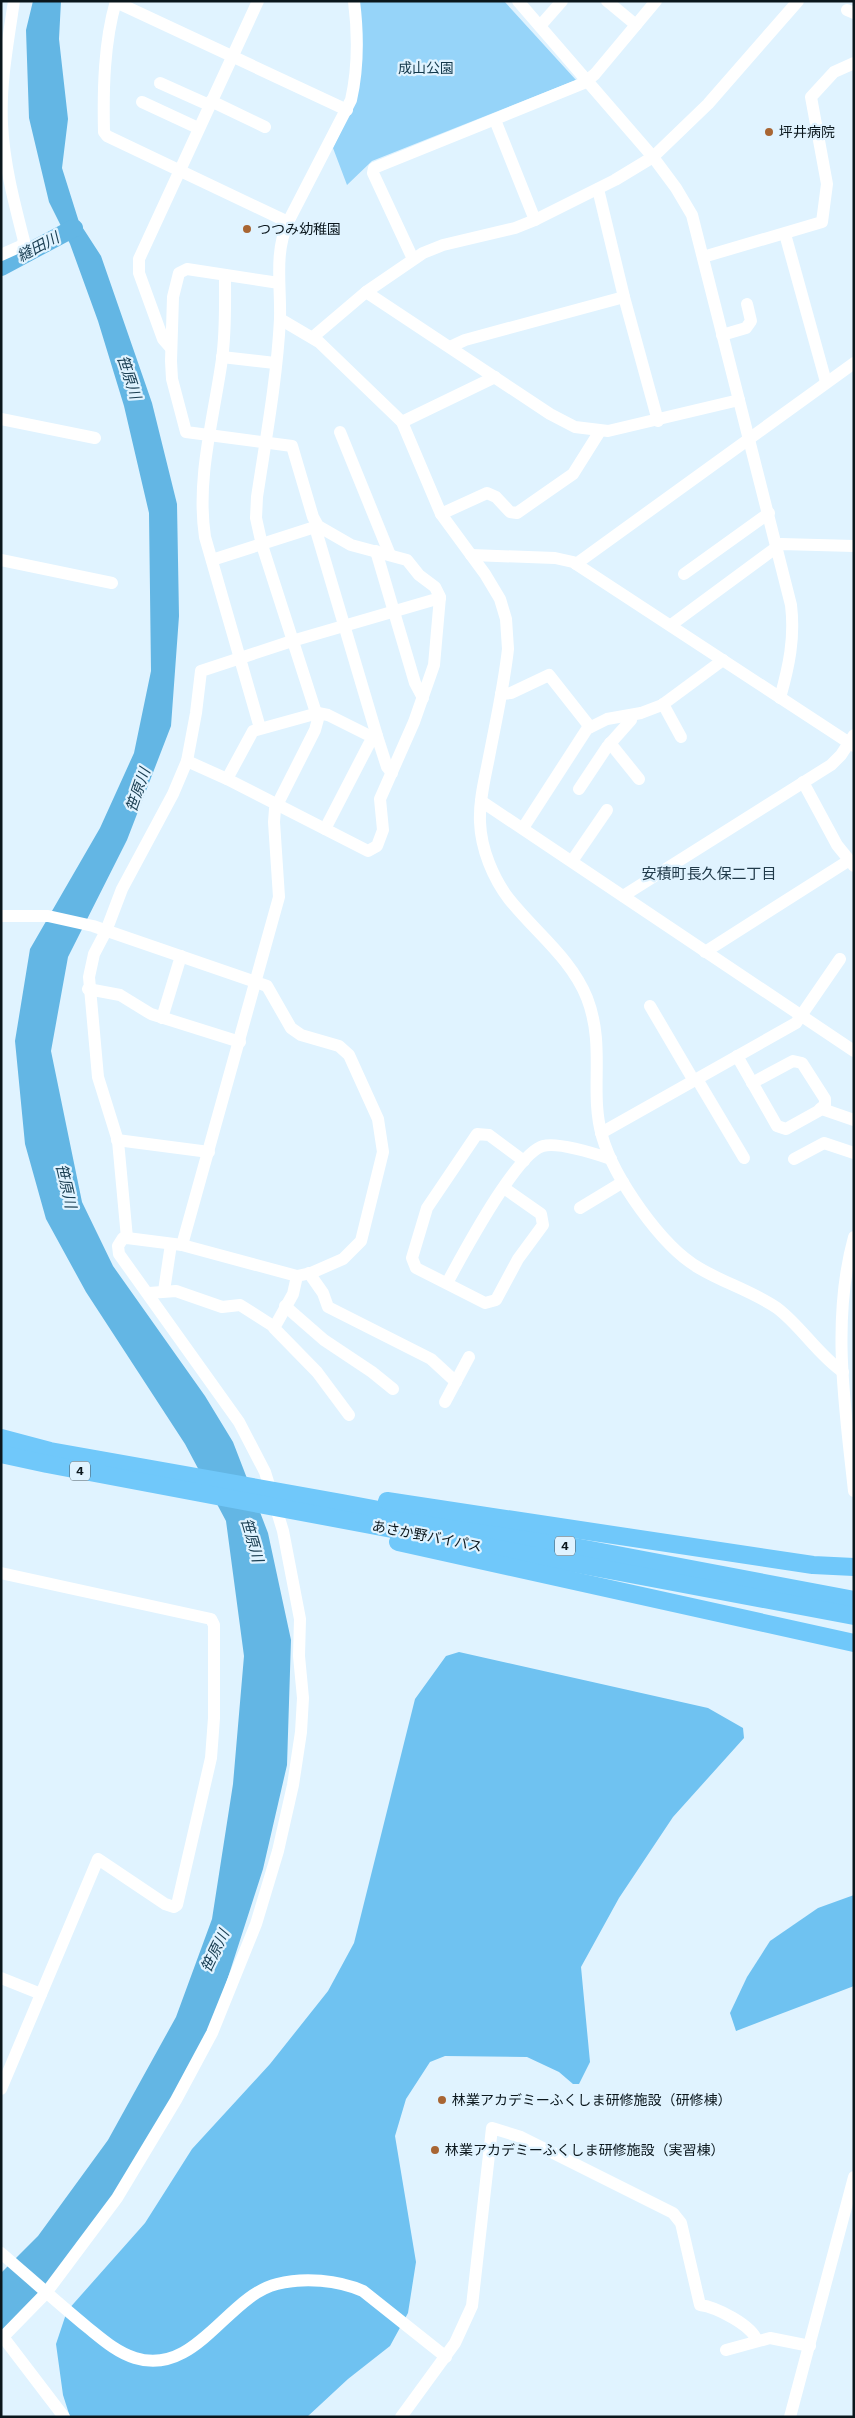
<svg xmlns="http://www.w3.org/2000/svg" width="855" height="2418" font-family="'Work Sans','Noto Sans JP',sans-serif">
<style>
.green{fill:#96d4f9}
.forest{fill:#6fc2f1}
.water{fill:#63b6e4}
.lines{fill:none;stroke-linecap:round;stroke-linejoin:round}
.river{stroke:#63b6e4;stroke-width:18}
.minor{stroke:#fff;stroke-width:12}
.highway{stroke:#70c8fa;stroke-width:18}
.poi-dot{fill:#a86533;stroke:#e0f3ff;stroke-width:2}
.labels{text-anchor:middle;stroke-width:4.5;stroke-linejoin:round;paint-order:stroke}
.shield{fill:#e0f3ff;stroke:#4a5860;stroke-width:1}
.shield-label{font-size:12px;font-weight:bold;fill:#0a161c}
.park-label{font-size:14px;fill:#12374a;stroke:#e0f3ff}
.poi-label{font-size:14px;fill:#0a161c;stroke:#e0f3ff;text-anchor:start}
.street-label{font-size:14px;fill:#0a161c;stroke:#e0f3ff}
.water-label{font-size:15px;font-style:italic;fill:#1c4054;stroke:#e0f3ff}
.neighbourhood-label{font-size:15px;fill:#203a4a;stroke:#e0f3ff}
</style>
<rect width="100%" height="100%" fill="#e0f3ff"/>
<path class="green" d="M358,1h146l72,79 -204,81 -25,24 -14,-37 24,-50z"/>
<g class="forest">
<path d="M459,1652l249,56 35,20 1,10 -71,79 -54,81 -38,69 9,95 -11,22h-6l-14,-12 -32,-15 -82,-1 -15,6 -24,37 -11,37 21,126 -8,51 -18,33 -42,33 -41,38h-237l-7,-22 -7,-51 11,-33 78,-88 47,-74 78,-85 58,-73 26,-48 61,-244 31,-43z"/>
<path d="M854,1895v91l-118,45 -6,-18 17,-36 23,-36 48,-33z"/>
</g>
<path class="water" d="M33,1h28l-2,38 9,80 -6,49 17,54 22,34 51,147 25,101 2,112 -8,110 -44,114 -59,117 -17,94 31,151 31,64 92,130 28,46 35,91 23,107 -4,125 -24,104 -51,158 -55,107 -83,127 -73,75v-63l37,-37 70,-96 68,-123 36,-98 21,-135 11,-128 -18,-135 -41,-77 -99,-152 -40,-73 -21,-75 -10,-103 15,-92 70,-121 34,-75 17,-82 -2,-158 -25,-107 -26,-85 -28,-77 -21,-42 -20,-84 -3,-88z"/>
<g class="lines">
<path class="river" d="M1,267l73,-39"/>
<g class="minor">
<path d="M116,1c-12,41 -13,88 -12,131l3,4 181,86"/>
<path d="M518,1l135,156 23,31 16,27 99,390c4,33 -2,61 -11,93"/>
<path d="M607,1l29,24"/>
<path d="M116,2l231,108"/>
<path d="M847,10l7,3"/>
<path d="M540,26l22,-25"/>
<path d="M160,83l49,22"/>
<path d="M211,101l54,26"/>
<path d="M142,102l56,26"/>
<path d="M495,120l40,100"/>
<path d="M598,189l26,108 34,124"/>
<path d="M785,234l41,148"/>
<path d="M1,255l20,-9 3,-5c-10,-39 -20,-77 -22,-117 -2,-41 6,-82 12,-123"/>
<path d="M703,257l119,-35 5,-38 -16,-87 23,-25 20,-9"/>
<path d="M413,259l-40,-86 1,-5 210,-85 11,-9 61,-73"/>
<path d="M225,275c0,28 1,56 -3,84 -8,58 -26,119 -17,178l55,191"/>
<path d="M366,292l184,122 25,13 33,4 131,-31"/>
<path d="M280,319l39,23 83,80 39,92 44,60 15,25 6,20 2,30c-4,36 -12,72 -19,108 -4,21 -10,43 -9,65 1,27 13,56 29,77 26,33 62,59 78,99 19,49 2,93 15,138 12,42 59,110 97,132 25,15 53,23 78,40 25,19 40,46 66,64"/>
<path d="M722,335l24,-7 5,-7 -4,-17"/>
<path d="M313,337l53,-45 57,-39 20,-8 72,-17 20,-8 80,-40 38,-23 55,-53 90,-103"/>
<path d="M170,347l-7,-8 -24,-66v-14l119,-258"/>
<path d="M450,347l15,-7 159,-43"/>
<path d="M222,357l53,6"/>
<path d="M1,419l94,19"/>
<path d="M402,422l93,-45"/>
<path d="M340,432l50,123"/>
<path d="M441,514l46,-21 9,4 14,15 7,1 56,-39 27,-43"/>
<path d="M315,527l62,209 10,31 5,6"/>
<path d="M376,551l39,132 8,15"/>
<path d="M471,555l84,3 18,4 281,184"/>
<path d="M1,560l111,23"/>
<path d="M212,560l106,-34"/>
<path d="M576,564l278,-201"/>
<path d="M684,574l85,-61"/>
<path d="M671,625l110,-81 73,2"/>
<path d="M501,694l10,-1 38,-18 41,52"/>
<path d="M663,704l18,33"/>
<path d="M610,743l29,36"/>
<path d="M187,761l40,18 141,72 9,-5 6,-16 -3,-31 34,-77 20,-57 6,-68 -5,-10 -16,-12 -12,-15 -56,-15 -33,-19 -5,-9 -21,-71 -106,-14 -14,-53 -1,-18 2,-64 6,-24 8,-4 92,14"/>
<path d="M227,779l26,-48 65,-18 10,2 46,23"/>
<path d="M803,782l34,63 17,21"/>
<path d="M579,789l28,-42 24,-27 1,-5"/>
<path d="M481,801l373,250"/>
<path d="M523,828l64,-99 20,-10 34,-6 21,-8 61,-45"/>
<path d="M325,829l44,-85 8,-8"/>
<path d="M572,861l35,-51"/>
<path d="M623,896l208,-131 10,-10 13,-20"/>
<path d="M1,916h47l45,10 174,60 24,42 10,7 38,11 10,9 29,64 5,33 -22,89 -18,18 -32,14 -14,3 -115,-31 -55,-7h-4l-5,8 1,8 120,168 26,50 18,59 17,88 -1,37 4,42 -2,34 -8,53 -15,66 -22,73 -44,109 -36,67 -59,98 -71,95 -45,46"/>
<path d="M705,952l143,-91"/>
<path d="M88,989l32,6 31,19 89,28"/>
<path d="M650,1006l44,75"/>
<path d="M162,1018l19,-62"/>
<path d="M737,1056l40,70 9,3 36,-20 32,11"/>
<path d="M697,1079l47,79"/>
<path d="M752,1083l41,-22 9,2 23,36v6l-5,4"/>
<path d="M601,1133l195,-110 44,-64"/>
<path d="M117,1140l92,12"/>
<path d="M794,1159l30,-16 30,10"/>
<path d="M504,1188l37,26 2,11 -25,34 -22,41 -11,3 -69,-35 -4,-10 15,-50 50,-74 12,1 35,26"/>
<path d="M580,1208l43,-26"/>
<path d="M854,1237c-23,83 -9,170 0,254"/>
<path d="M127,1238l-9,-97 -20,-64 -9,-100 5,-23 12,-23 16,-42 51,-95 14,-33 9,-48 5,-42 91,-30 148,-43"/>
<path d="M182,1245l97,-348 -5,-75 1,-13 40,-79 3,-11 -56,-174 -6,-27 1,-21c9,-59 20,-119 23,-178 1,-34 -6,-65 8,-97l63,-122c7,-31 7,-67 3,-99"/>
<path d="M309,1273l14,20 5,14 103,52 25,23"/>
<path d="M297,1276l-4,18 -19,34 43,44 32,43"/>
<path d="M447,1283c15,-27 69,-130 96,-137 15,-4 53,8 68,13"/>
<path d="M164,1291l7,-47"/>
<path d="M149,1293l27,-2 46,16 18,-2 33,21"/>
<path d="M285,1306l39,34 48,32 21,17"/>
<path d="M445,1402l24,-45"/>
<path d="M1,1573l210,46 3,6v93l-3,40 -34,147 -3,2 -9,-3 -67,-45 -97,230"/>
<path d="M1,1978l40,16"/>
<path d="M1,2253c29,25 57,50 86,74 15,12 29,25 48,31 61,19 92,-62 142,-74 27,-7 61,-4 86,7l83,66"/>
<path d="M3,2337l61,80"/>
<path d="M726,2350l44,-12 40,8"/>
<path d="M401,2417l54,-74 17,-37 20,-178 29,9 152,76 8,10 19,82c16,2 52,20 57,36"/>
<path d="M790,2417l64,-240"/>
</g>
<g class="highway">
<path d="M1,1438l49,13 292,52 512,97"/>
<path d="M1,1454l46,10 807,152"/>
<path d="M387,1501l426,64 41,2"/>
<path d="M398,1542l456,101"/>
</g>
</g>
<g class="poi-dot">
<circle cx="769" cy="132" r="5"/>
<circle cx="247" cy="229" r="5"/>
<circle cx="442" cy="2100" r="5"/>
<circle cx="435" cy="2150" r="5"/>
</g>
<g class="labels">
<g class="shield">
<rect x="70" y="1461.5" width="20" height="19" rx="4"/>
<rect x="555" y="1536.5" width="20" height="19" rx="4"/>
</g>
<g class="shield-label">
<text x="80" y="1475">4</text>
<text x="565" y="1550">4</text>
</g>
<g class="park-label">
<text x="426" y="73">成山公園</text>
</g>
<g class="poi-label">
<text x="779" y="137">坪井病院</text>
<text x="257" y="234">つつみ幼稚園</text>
<text x="452" y="2105">林業アカデミーふくしま研修施設（研修棟）</text>
<text x="445" y="2155">林業アカデミーふくしま研修施設（実習棟）</text>
</g>
<g class="street-label">
<text transform="translate(427 1536) rotate(11)" y="5">あさか野バイパス</text>
</g>
<g class="water-label">
<text transform="translate(38 247) rotate(-28)" y="5">縫田川</text>
<text transform="translate(129 377) rotate(72)" y="5">笹原川</text>
<text transform="translate(138 790) rotate(-71)" y="5">笹原川</text>
<text transform="translate(66 1186) rotate(77)" y="5">笹原川</text>
<text transform="translate(252 1540) rotate(74)" y="5">笹原川</text>
<text transform="translate(215 1951) rotate(-64)" y="5">笹原川</text>
</g>
<g class="neighbourhood-label">
<text x="709" y="879">安積町長久保二丁目</text>
</g>
</g>
<rect width="855" height="2418" fill="none" stroke="#0a161c" stroke-width="5"/>
</svg>
